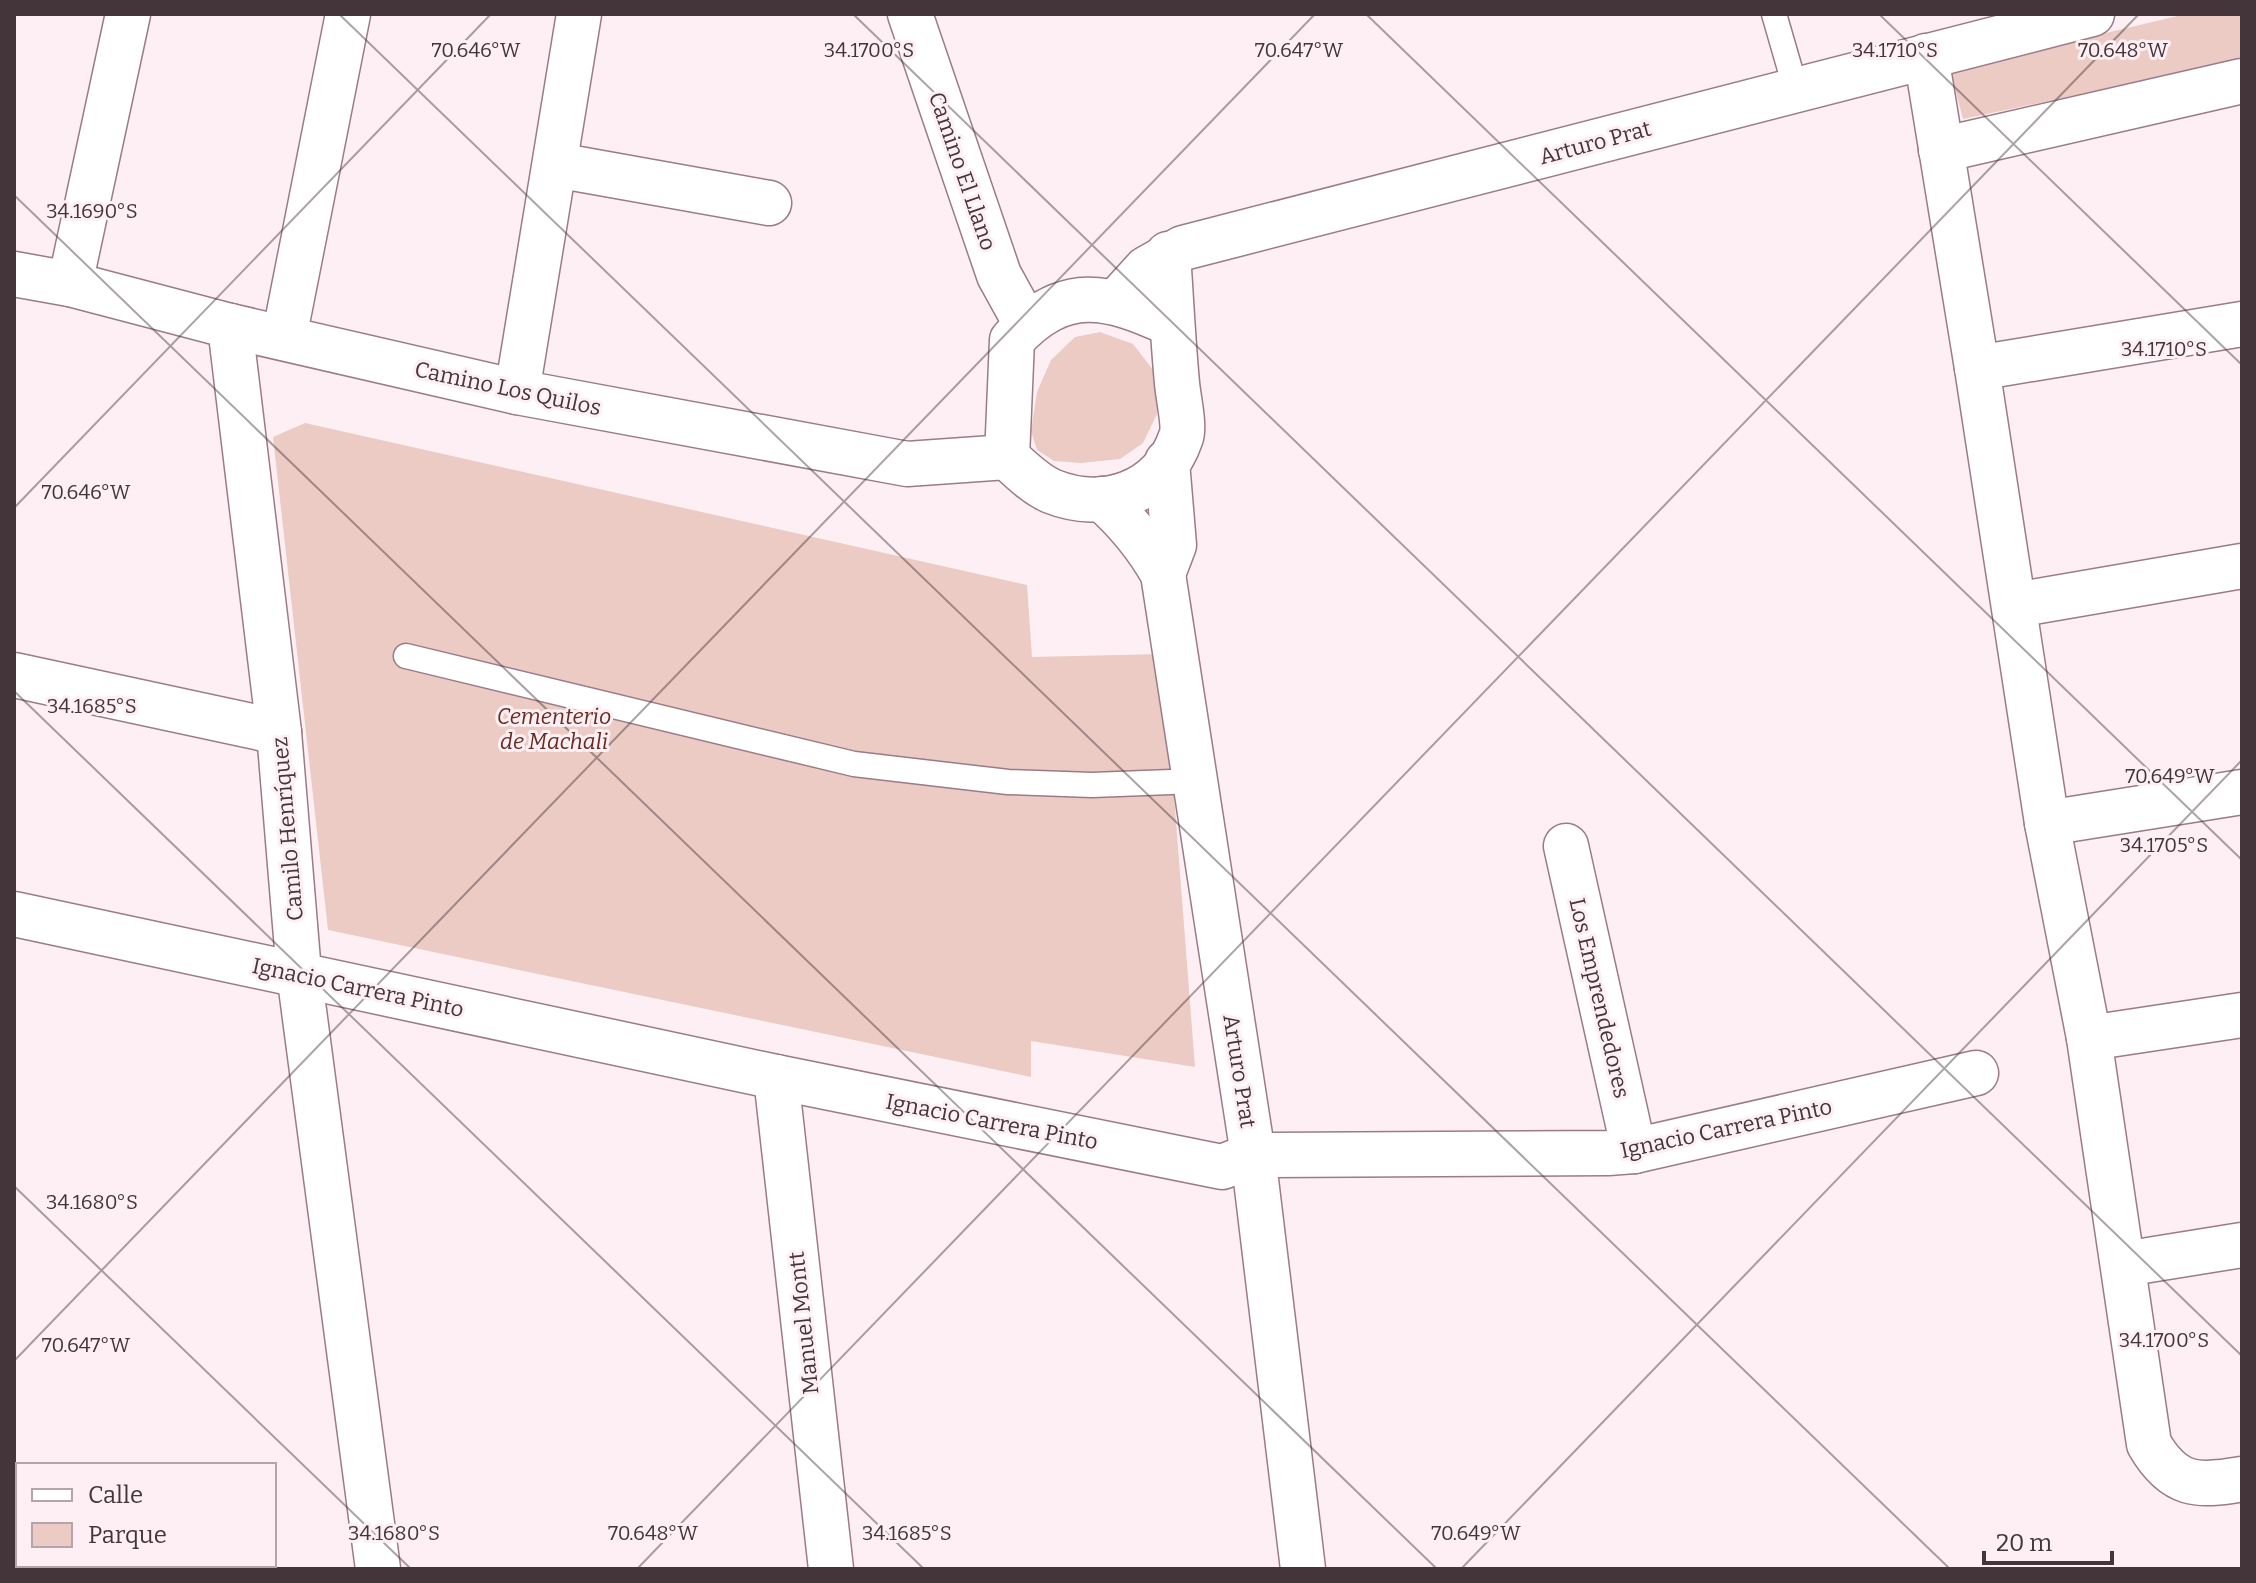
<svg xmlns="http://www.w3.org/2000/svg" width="2256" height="1583" font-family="Bitter,serif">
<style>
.green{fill:#ebcbc4}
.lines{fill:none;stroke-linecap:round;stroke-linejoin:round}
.lane-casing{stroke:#9b7b87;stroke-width:27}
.street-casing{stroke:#9b7b87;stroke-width:47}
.secondary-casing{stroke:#9b7b87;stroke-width:47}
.lane{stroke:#fff;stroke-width:24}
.street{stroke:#fff;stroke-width:44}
.secondary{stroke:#fff;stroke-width:44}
.ticks{fill:none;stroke:#43353a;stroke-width:2;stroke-opacity:0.45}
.labels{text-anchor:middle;stroke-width:6;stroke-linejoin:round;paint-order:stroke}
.street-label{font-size:22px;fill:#43353a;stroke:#feeff4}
.park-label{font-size:22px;font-style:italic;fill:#672c21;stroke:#feeff4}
.ticks-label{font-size:20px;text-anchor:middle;fill:#43353a;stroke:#feeff4;stroke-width:6;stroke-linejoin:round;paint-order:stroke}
</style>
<rect width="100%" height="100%" fill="#feeff4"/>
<g class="green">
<path d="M2186,14h56v46l-279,59 -13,-49z"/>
<path d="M1100,332l33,12 24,31v39l-14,29 -23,16 -39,4 -27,-2 -17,-11 -6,-19 6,-39 14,-32 24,-23z"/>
<path d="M305,423l722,162 5,72 131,-3 32,413 -164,-26v36l-703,-147 -55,-493z"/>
</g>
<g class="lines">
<g class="lane-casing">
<g id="lane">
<path d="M1774,14l22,76"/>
<path d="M406,656l448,108 154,18 84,3 105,-4"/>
</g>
</g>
<g class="street-casing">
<g id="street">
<path d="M910,14l89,261 27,49"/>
<path d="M1926,56l51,312 70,455 42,215 60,406c25,43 48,43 93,35"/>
<path d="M1941,150l301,-69"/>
<path d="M556,165l213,38"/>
<path d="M14,274l56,10 160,42 287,66 390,72 100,-7"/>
<path d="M70,284l58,-270"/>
<path d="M230,326l49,406 20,241 79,596"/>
<path d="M284,338l64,-324"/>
<path d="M1977,368l265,-44"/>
<path d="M517,392l62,-378"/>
<path d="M2015,605l227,-39"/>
<path d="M14,675l265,57"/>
<path d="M2047,823l195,-31"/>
<path d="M1566,846l68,305"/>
<path d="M14,914l762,163 446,90 31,-12 355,-2 26,-2 342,-78"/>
<path d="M2089,1038l153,-23"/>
<path d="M776,1077l55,492"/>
<path d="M2124,1264l118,-19"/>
</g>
</g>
<g class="secondary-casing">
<g id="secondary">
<path d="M1168,254c3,43 5,86 9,129 1,13 8,43 4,54 -19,57 -78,75 -130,54 -16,-7 -31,-22 -44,-34l5,-117c52,-57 96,-45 159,-16"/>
<path d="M1116,302l30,-33 37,-21 909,-234"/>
<path d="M1102,499c26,23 44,45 61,75l90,581 50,414"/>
<path d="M1163,574l11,-29 -7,-83"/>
</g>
</g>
<use href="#lane" class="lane"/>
<use href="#street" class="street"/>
<use href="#secondary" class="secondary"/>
</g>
<path class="ticks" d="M339,14l1611,1555M853,14l1389,1342M1366,14l876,846M1879,14l363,351M14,195l1423,1374M14,508l477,-494M14,691l910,878M14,1186l397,383M14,1361l1301,-1347M637,1569l1502,-1555M1461,1569l781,-809"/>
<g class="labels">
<g class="street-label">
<text transform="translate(1595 142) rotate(-15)" y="8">Arturo Prat</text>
<text transform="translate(963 171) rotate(71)" y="8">Camino El Llano</text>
<text transform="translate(508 388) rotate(12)" y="8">Camino Los Quilos</text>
<text transform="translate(287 829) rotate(-95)" y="8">Camilo Henríquez</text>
<text transform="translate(358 987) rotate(12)" y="8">Ignacio Carrera Pinto</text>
<text transform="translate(1600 998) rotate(77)" y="8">Los Emprendedores</text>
<text transform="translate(1240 1071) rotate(81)" y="8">Arturo Prat</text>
<text transform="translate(992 1121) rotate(11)" y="8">Ignacio Carrera Pinto</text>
<text transform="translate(1726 1128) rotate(-12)" y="8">Ignacio Carrera Pinto</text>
<text transform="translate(803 1323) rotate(-96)" y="8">Manuel Montt</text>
</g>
<g class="park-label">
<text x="554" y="724">Cementerio<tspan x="554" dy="25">de Machali</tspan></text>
</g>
</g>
<g class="ticks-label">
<text x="869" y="57">34.1700°S</text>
<text x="1895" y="57">34.1710°S</text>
<text x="2123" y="57">70.648°W</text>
<text x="476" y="57">70.646°W</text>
<text x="1299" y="57">70.647°W</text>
<text x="92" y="218">34.1690°S</text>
<text x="2164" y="356">34.1710°S</text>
<text x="86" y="499">70.646°W</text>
<text x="92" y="713">34.1685°S</text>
<text x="2170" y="783">70.649°W</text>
<text x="2164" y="852">34.1705°S</text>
<text x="92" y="1209">34.1680°S</text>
<text x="2164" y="1347">34.1700°S</text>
<text x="86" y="1352">70.647°W</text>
<text x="653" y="1540">70.648°W</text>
<text x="1476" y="1540">70.649°W</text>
<text x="394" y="1540">34.1680°S</text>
<text x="907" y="1540">34.1685°S</text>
</g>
<rect width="2256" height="1583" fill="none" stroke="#43353a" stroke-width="32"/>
<rect x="16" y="1463" width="260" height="104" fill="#feeff4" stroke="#b3a5aa" stroke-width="2"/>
<rect x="32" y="1489" width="40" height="12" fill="#ffffff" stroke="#b3a5aa" stroke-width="2"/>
<text x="88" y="1503" font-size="24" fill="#43353a">Calle</text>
<rect x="32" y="1523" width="40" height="24" fill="#ebcbc4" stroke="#b3a5aa" stroke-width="2"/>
<text x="88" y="1543" font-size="24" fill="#43353a">Parque</text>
<path d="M1984 1551v12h128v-12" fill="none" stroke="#43353a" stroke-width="4"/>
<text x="1996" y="1551" font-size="24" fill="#43353a" stroke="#feeff4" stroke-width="6" paint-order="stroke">20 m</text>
</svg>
